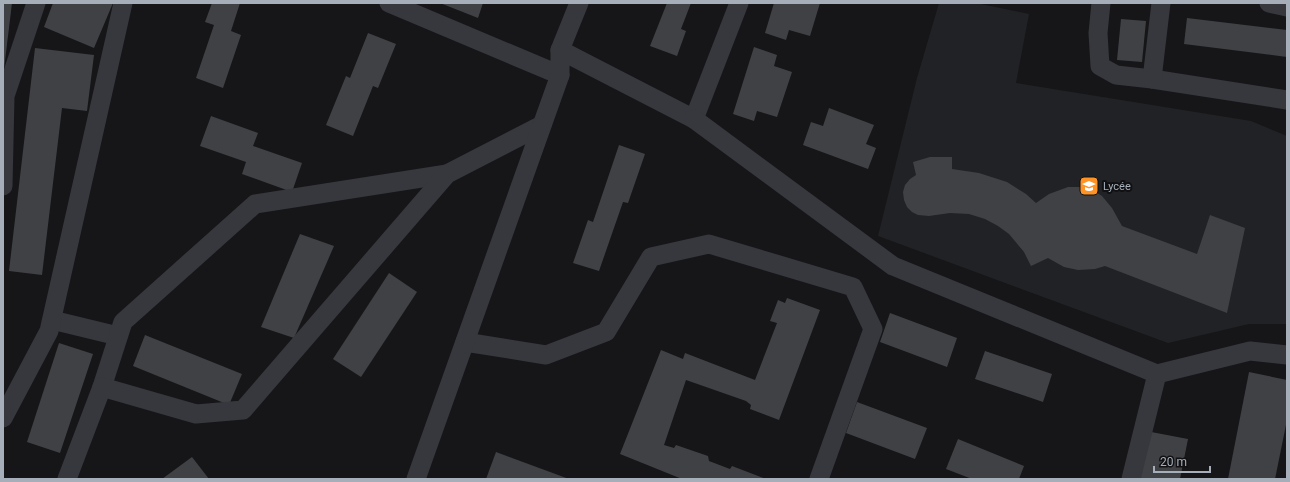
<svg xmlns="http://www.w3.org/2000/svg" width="1290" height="482" font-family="Roboto,sans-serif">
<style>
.built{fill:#212225}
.building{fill:#3f4145}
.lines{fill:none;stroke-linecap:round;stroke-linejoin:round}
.minor{stroke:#36383d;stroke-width:19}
.labels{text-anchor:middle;stroke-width:4;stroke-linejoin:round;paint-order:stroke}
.poi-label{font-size:11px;fill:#a6afb9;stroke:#111113;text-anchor:start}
</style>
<rect width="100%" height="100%" fill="#161618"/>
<path class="built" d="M939,3h37l53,11 -13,69 235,38 36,15v188h-38l-81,19 -290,-107 39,-158z"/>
<g class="building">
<path d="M3,3h9l-8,66h-1z"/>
<path d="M53,3h60l-19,45 -50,-21z"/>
<path d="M212,3h28l-9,28 10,4 -18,53 -27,-10 18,-53 -9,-3z"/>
<path d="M440,3h43l-5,15z"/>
<path d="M667,3h24l-10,26 5,2 -9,25 -27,-10z"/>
<path d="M774,3h46l-10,33 -21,-6 -3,10 -21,-7z"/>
<path d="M1187,18l100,12v27l-103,-13z"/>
<path d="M1121,19l25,2 -4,41 -25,-2z"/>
<path d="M368,33l28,11 -18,44 -5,-2 -20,50 -27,-11 20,-49 4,2z"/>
<path d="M754,47l23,8 -3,11 18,6 -15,45 -20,-6 -3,10 -21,-7z"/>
<path d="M35,48l59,7 -7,56 -25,-3 -20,167 -33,-4z"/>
<path d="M829,108l45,17 -8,19 10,4 -8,21 -65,-24 8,-23 12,4z"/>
<path d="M211,116l47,17 -5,13 49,17 -10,29 -50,-18 4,-12 -46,-16z"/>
<path d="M619,145l26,9 -17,49 -5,-1 -24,69 -26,-8 15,-43 5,2z"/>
<path d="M930,157h22v12l27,4 28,9 19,12 10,9 13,-9 19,-7h11l12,2 11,7 10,12 10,18 75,28 13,-39 35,13 -18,85 -122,-47 -10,3 -17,1 -14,-3 -16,-9 -17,8 -7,-14 -15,-18 -11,-8 -13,-7 -16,-5 -19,-1 -21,3 -11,-1 -6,-3 -5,-5 -3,-7 -1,-8 2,-7 5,-6 6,-4 -3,-13z"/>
<path d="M300,234l34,12 -40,92 -33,-11z"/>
<path d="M389,273l28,19 -56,85 -28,-18z"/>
<path d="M787,298l33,12 -41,110 -29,-11 1,-4 -5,-4 -60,-21 -22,65 10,3 2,-3 32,11 1,5 21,8 2,-3 34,13h-84l-62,-25 41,-104 22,9 2,-6 70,27 22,-57 -7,-2 8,-21 7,3z"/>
<path d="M890,313l67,25 -10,29 -67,-25z"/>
<path d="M145,335l97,39 -13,31 -96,-39z"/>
<path d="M59,343l34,11 -33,99 -33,-11z"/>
<path d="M985,351l67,23 -9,28 -68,-23z"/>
<path d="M1249,372l38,8v40l-12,59h-47z"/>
<path d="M857,402l70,26 -12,31 -69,-26z"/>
<path d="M1146,431l42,8 -8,40h-43z"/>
<path d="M958,439l66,27 -5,13h-47l-26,-10z"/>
<path d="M496,452l73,27h-83z"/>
<path d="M192,457l17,22h-47z"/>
</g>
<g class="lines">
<g class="minor">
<path d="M389,3l171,72"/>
<path d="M1101,3l-3,30 2,33 16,9 36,4 135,21"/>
<path d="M1269,3l18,4"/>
<path d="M560,50l134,69 45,-116"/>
<path d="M1152,79l9,-76"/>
<path d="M694,119l199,147 264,108 93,-23 37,4"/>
<path d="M3,186l2,-90 31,-93"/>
<path d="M52,320l66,16"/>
<path d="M465,342l81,13 60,-23 45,-75 58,-13 144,43 20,42 -54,150"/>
<path d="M102,387l21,-65 132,-118 192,-30"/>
<path d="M3,418l46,-87 74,-328"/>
<path d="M67,479l35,-92 94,27 47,-4 204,-236 95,-49"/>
<path d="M416,479l144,-404v-25l19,-47"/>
<path d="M1131,479l26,-105"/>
</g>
</g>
<defs>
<g id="school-square" transform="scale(1)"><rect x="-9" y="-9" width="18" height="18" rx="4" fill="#ff9326" stroke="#111113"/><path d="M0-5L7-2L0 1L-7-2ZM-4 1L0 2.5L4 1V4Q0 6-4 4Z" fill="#fff"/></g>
</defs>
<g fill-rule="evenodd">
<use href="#school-square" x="1089" y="186"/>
</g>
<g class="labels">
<g class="poi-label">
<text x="1103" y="190">Lycée</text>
</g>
</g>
<rect width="1290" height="482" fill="none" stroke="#a6afb9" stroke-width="8"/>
<path d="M1154 466v6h56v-6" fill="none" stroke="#a6afb9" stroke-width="2"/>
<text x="1160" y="466" font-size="12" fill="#a6afb9" stroke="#111113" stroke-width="3" paint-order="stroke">20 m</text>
</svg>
